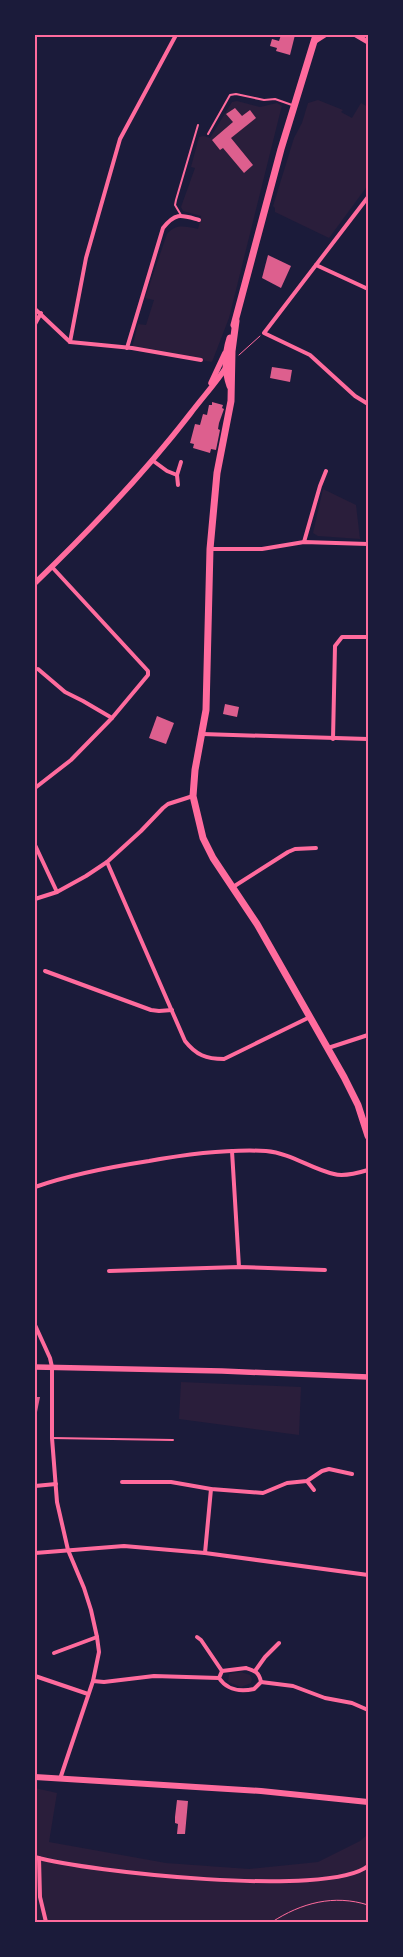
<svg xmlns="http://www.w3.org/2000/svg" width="403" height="1957" font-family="'Roboto Serif',serif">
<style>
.green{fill:#2a1e3b}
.building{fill:#dd5f8e}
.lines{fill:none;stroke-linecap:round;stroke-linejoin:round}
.path{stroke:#ff6b9d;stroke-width:1}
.service{stroke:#ff6b9d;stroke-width:2}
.minor{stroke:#ff6b9d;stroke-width:4}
.tertiary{stroke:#ff6b9d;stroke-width:5}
.secondary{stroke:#ff6b9d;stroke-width:5.5}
.primary{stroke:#ff6b9d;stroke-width:6}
.trunk{stroke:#ff6b9d;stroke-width:7}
.neatline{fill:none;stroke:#ff6b9d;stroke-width:2}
</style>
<rect width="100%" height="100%" fill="#1b1b3a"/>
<g class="green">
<path d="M318,100l25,10 -2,2 11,6 9,-15 7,4v78l-39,53 -54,-26v-4l-2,-2 21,-68 8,-15 6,-20z"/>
<path d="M237,101l23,6 17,-4 5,3 -1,3 -52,209 -17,44 -80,-14 6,-24 8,1 8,-25 -9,-2 22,-64c10,-11 18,-7 31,-5l3,-13 -18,-5 -2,-4 14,-39 -4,-1 8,-30 5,-1 6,2 22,-36z"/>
<path d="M323,489l33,16 4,34 -42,-3 -5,-3z"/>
<path d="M181,1382l120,5 -2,48 -120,-16z"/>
<path d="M241,1672l9,3 2,4 -1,4 -10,4 -13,-5 1,-8z"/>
<path d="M35,1788l22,5 -8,49 117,21 83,6 69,-7 42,-21 8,-7v88h-333z"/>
</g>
<g class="building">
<path d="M281,35h14l-5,20 -14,-4 1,-3 -7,-2 2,-7 7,2z"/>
<path d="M235,108l7,8 8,-6 6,8 -25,20 22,27 -9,8 -21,-25 -3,2 -8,-10 21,-18 -7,-8z"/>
<path d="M268,255l23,11 -10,22 -19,-10z"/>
<path d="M272,367l20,3 -2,12 -20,-4z"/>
<path d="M212,402l11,3 -1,3 2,1 -5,14 -1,6 2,1 -4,20 -5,-1 -1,4 -17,-5 1,-4 -4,-1 5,-19 5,1 3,-11 4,1 2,-10h3z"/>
<path d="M225,704l14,3 -2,10 -14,-3z"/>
<path d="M157,716l17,7 -8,21 -17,-6z"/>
<path d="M35,1389h2v8h3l-3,15h-2z"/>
<path d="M177,1800l11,1 -3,33h-8l1,-10 -3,-1v-6z"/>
</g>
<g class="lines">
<g class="path">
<path d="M239,355l21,-19"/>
<path d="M272,1922c29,-19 62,-28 96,-17"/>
</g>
<g class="service">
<path d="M208,134l22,-39 6,-1 28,6 11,-1 17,6"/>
<path d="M181,215l-6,-10 1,-5 22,-75"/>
<path d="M52,1438l121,2"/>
</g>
<g class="minor">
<path d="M368,197l-104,136 46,22 45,41 13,8"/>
<path d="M316,265l52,24"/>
<path d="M35,309l35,33 62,6 69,12"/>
<path d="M35,324l6,-11"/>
<path d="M70,342l16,-84 34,-119 56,-104"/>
<path d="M127,348l36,-120c13,-16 18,-13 36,-8"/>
<path d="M152,460l15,11 10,4"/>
<path d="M178,485l-1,-10 4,-13"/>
<path d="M304,542l16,-56 6,-15"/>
<path d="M210,549h52l42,-7 64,2"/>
<path d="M38,669l27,23 18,9 29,17"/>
<path d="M202,734l166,5"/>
<path d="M333,739l2,-93 7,-9h26"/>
<path d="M35,788l36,-28 41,-42 36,-43v-4l-96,-104"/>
<path d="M35,845l22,47"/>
<path d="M107,862l78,179c11,14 21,18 39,18l86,-42"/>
<path d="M233,887l55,-35 7,-3 21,-1"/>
<path d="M35,899l22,-7 29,-16 21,-14 34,-31 22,-23 5,-4 25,-8"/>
<path d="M45,971l106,39 8,1 13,-1"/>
<path d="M328,1048l40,-13"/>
<path d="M232,1151l7,116"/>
<path d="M35,1187c37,-13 75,-20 114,-26 39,-7 79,-12 117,-10 25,2 45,18 68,23 10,3 24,-1 34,-4"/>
<path d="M109,1271l130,-4 86,3"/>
<path d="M35,1325l15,33 2,9v71l5,64 11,48 16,38 7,22 6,27 2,15 -6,29 -33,98"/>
<path d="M307,1481l7,9"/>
<path d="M122,1482h49l40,7 52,4 24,-10 20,-2 15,-10 7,-2 23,5"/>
<path d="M35,1486l21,-2"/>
<path d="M35,1553l89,-7 81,7 163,22"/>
<path d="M205,1553l6,-64"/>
<path d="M197,1637l4,3 21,31"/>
<path d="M54,1653l43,-16"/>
<path d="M246,1668c9,3 13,4 15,14l-7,7c-14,3 -27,1 -35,-11l3,-7z"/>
<path d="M255,1671l10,-14 14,-14"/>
<path d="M35,1676l53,18"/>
<path d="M93,1681l11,1 50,-6 65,2"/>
<path d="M261,1682l32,4 32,12 27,5 16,7"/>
<path d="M35,1857c53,15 294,41 333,9"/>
<path d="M39,1858l1,39 6,25"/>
</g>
<g class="tertiary">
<path d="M356,35l12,7"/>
<path d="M314,42l11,-7"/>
</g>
<g class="secondary">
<path d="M211,383l14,-30"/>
<path d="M35,583c55,-53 108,-108 155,-169 12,-16 26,-31 37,-48"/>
<path d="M35,1367l187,4 146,6"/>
</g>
<path class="primary" d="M35,1777l226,14 107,11"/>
<g class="trunk">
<path d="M236,321l-4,30 -1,50 -14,72 -7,76 -4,161 -11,60 -2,26 10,42 10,20 44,66 87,153 14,28 10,31"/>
<path d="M234,325l47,-176 35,-114"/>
<path d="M230,386c-6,-17 -5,-32 0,-48"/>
</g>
</g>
<rect width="403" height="1957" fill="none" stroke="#1b1b3a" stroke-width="72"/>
<rect x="36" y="36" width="331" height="1885" class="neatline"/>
</svg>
